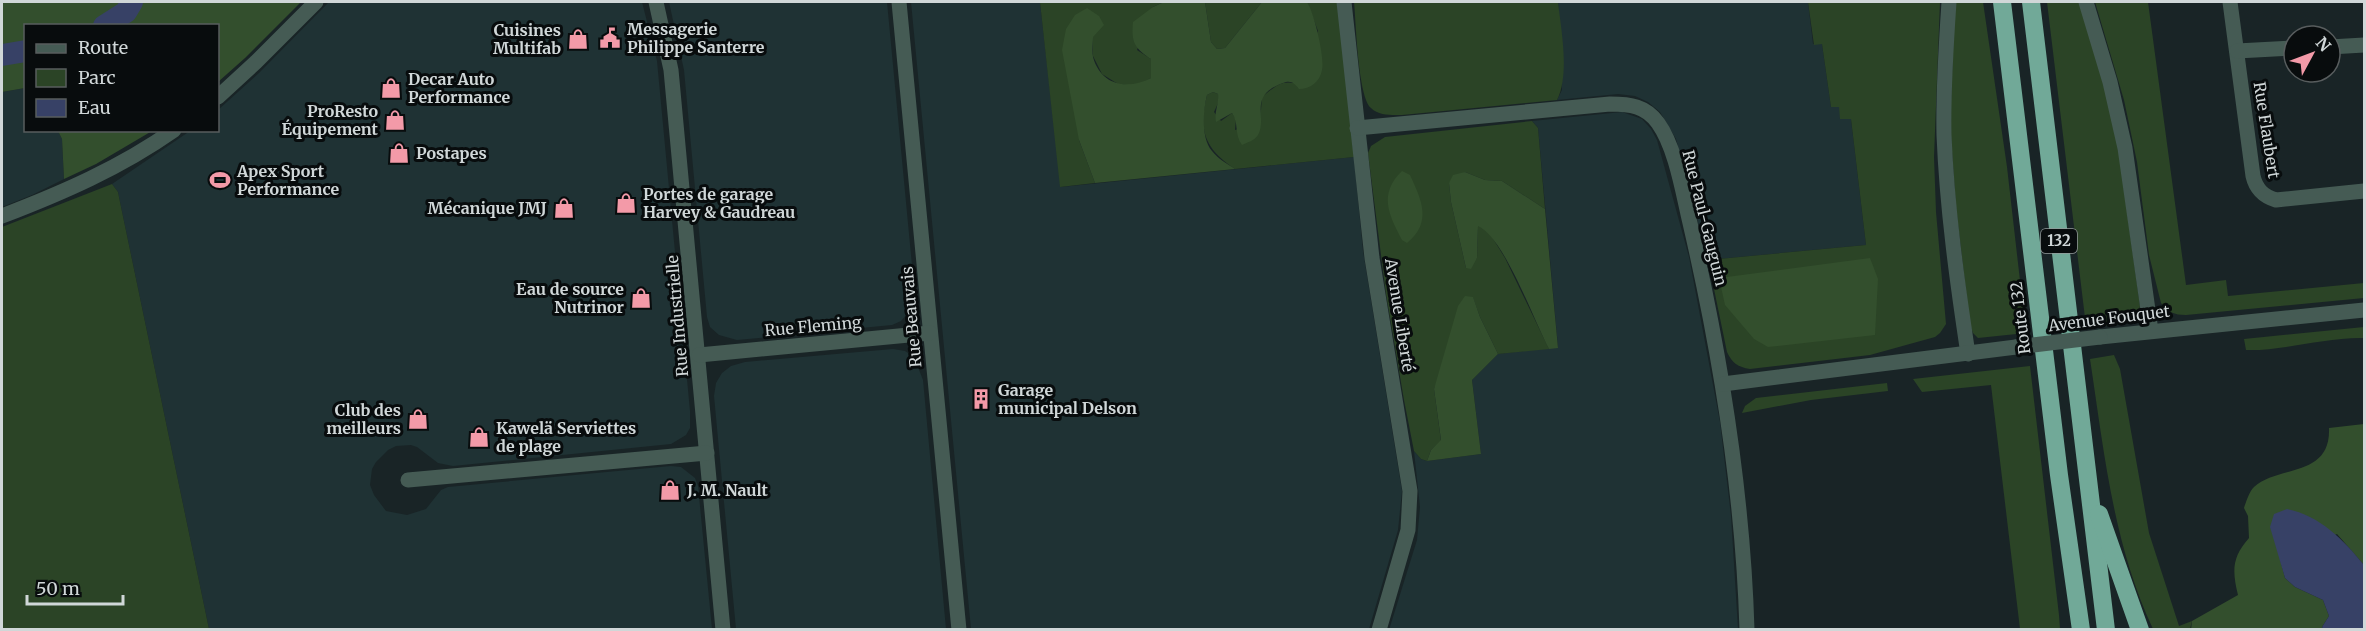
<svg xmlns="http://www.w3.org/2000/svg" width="2366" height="631" font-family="Merriweather,serif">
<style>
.built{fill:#1f3234}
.green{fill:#2b4426}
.forest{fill:#334f2d}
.water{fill:#374166}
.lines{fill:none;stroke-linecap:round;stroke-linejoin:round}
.river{stroke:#374166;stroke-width:22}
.minor{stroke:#455b54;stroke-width:15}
.highway{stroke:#71a998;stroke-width:18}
.minor-bridge{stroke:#455b54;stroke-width:15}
.labels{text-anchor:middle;stroke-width:6;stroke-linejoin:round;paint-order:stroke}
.shield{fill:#080c0d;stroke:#949a9b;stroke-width:1.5}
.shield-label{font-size:15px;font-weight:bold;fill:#d0d7d8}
.poi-label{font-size:16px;font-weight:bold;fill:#d0d7d8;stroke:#080c0d;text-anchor:start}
.street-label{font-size:16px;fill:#d0d7d8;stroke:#080c0d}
</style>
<rect width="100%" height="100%" fill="#192426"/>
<g class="built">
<path d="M329,2h313l15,59 33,350v17l-4,7 -15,9 -218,22 -15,-3 -21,-16 -6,-2 -15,1 -8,4 -12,12 -4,7 -2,16 4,10 12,16 21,4 19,-6 15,-19 7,-3 223,-21 10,1 14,11 3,8 14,143h-503l-89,-427 -2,-10 -6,-8 78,-53 28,-1v-20l41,-37z"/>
<path d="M669,2h218l28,295 -3,11 -11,13 -9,4 -155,15 -18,-5 -9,-8 -3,-10 -23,-247z"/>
<path d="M911,2h129l21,185 293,-30 9,94 39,240 -4,39 -29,99h-398z"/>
<path d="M1558,2h250l5,42h9l9,63h8l12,12 15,126 -158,15 -32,-121 -16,-27 -12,-10 -13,-6 -17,-2 -61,6 5,-10z"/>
<path d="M25,88l1,42 32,1 4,8 2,40 -32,16 -30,12v-115z"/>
<path d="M1622,112l20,7 9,10 6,11 32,117 31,165 11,94 7,113 -349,1 28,-90 3,-33 -6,-56 7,8 6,2 54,-7 -9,-74 26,-26 60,-7 -20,-219 -6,-7z"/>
<path d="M893,349l12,2 9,6 9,23 23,249h-210l-22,-233 2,-13 6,-10 9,-7 14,-4z"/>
</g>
<g class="green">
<path d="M1040,2h124l-11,5 -16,43 14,9v19l-15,8 -18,-2 -16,-10 -9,-18v-19l-7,-29 -7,132 16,43 -35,4z"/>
<path d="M1205,2h57l-37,46 -8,1 -6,-7z"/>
<path d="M1307,2h31l16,155 -119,12c-30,-20 -37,-38 -28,-74l6,-3 5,2 1,7 -5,11 7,9 11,-8 4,6 -1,11 25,-8 2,-25c10,-8 18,-17 32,-14l24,-52z"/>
<path d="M1354,2h204c3,27 12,72 -1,98l-155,15c-10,0 -23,1 -31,-7 -13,-11 -15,-86 -17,-106z"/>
<path d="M1808,2h132l-6,155 2,55 10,112 -6,9 -5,4 -65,18 -120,14c-12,-2 -18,-6 -23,-17l-19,-92 158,-15 -15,-126h-11l-1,-12h-8l-9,-63 -8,1z"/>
<path d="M1955,2h28l24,165 19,166 -48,5 -5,-5 -3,-8 -14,-118 -6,-83z"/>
<path d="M2047,2h34l10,33 26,103 23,168c-3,23 -37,19 -54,20z"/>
<path d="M2095,2h53l38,283 40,-5 2,16 136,-13v15l-178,17c-12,0 -18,-3 -25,-12l-12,-48 -12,-93 -13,-62z"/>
<path d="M1532,121l6,7 7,81 -43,-28 -17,-1 -20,-8 -16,11 2,19 15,66 11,-10 1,-33 9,4 18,29 44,91 -51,5 -18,-37 -7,-19 -39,91 7,52 -10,9 -4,11 -6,-2 -7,-8 -10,-51 -18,-106 -18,-141 3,-7 14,-9z"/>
<path d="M112,184l6,8 2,10 89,427h-207v-402z"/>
<path d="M2364,327v11c-39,-1 -80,13 -118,12l-2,-11z"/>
<path d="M2114,355l6,14 29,164 30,93 13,-5 -2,8h-37c-40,-85 -49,-178 -63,-270z"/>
<path d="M2030,366l29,249 1,14h-40l-29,-244 -69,7 -9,-13z"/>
<path d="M1887,383l1,8 -77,9 -69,13 3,-7 11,-8z"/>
</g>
<g class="forest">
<path d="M2,2h299l-56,56 -27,24v-56h-192l-1,62 -23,4z"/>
<path d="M1164,2h41l6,40 6,7 8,-1 37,-46h45c7,10 18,56 15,68 -2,12 -12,19 -23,19 -5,-6 -8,-9 -16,-6 -36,13 -15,33 -25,52 -4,6 -10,7 -16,10 -8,-11 -3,-22 -10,-32l-16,9c-2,-11 3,-17 2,-28l-5,-2 -6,3c-4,16 -6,43 5,56 6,8 16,13 23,18l-140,14 -16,-43 -17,-90 4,-21 9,-14 12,-7 12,8 5,9 -11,12c0,6 -1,14 0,20 8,29 35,33 58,21v-19c-16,-11 -20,-16 -18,-37l20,-15z"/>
<path d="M58,131h94l-56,33 -32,15 -2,-40z"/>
<path d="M1402,171l8,4c11,24 23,47 -3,68l-5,-3c-13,-25 -24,-46 0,-69z"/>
<path d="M1465,172l20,8 17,1 43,28 13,139 -9,1c-15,-28 -45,-112 -71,-123l-1,32 -6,11 -5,-1 -15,-66 -2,-19 4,-8z"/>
<path d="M1870,258l8,21 -3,56 -107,12 -14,-8 -29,-34 -6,-27z"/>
<path d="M1465,296l8,1 7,20 18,37 -26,26 9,74 -54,7 4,-11 10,-10 -7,-51 24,-83z"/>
<path d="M2364,424v141l-27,-31 -57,25 5,19 10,9 28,13 6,16 -7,11 1,2 -132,1 1,-9 46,-26c-6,-24 -6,-38 11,-57l-1,-22 -4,-8c2,-6 5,-16 10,-21 23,-22 77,-9 75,-59z"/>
</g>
<path class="water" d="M2287,509c33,7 56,30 77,56v64h-41l-1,-2 7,-11 -6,-16 -28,-13 -10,-9 -15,-51 4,-13z"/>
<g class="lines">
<g class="river">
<path d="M104,26l22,-14 6,-10"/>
<path d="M2,55l24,-4"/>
</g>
<g class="minor">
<path d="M656,2l15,68 52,560"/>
<path d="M899,2l60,628"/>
<path d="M1344,2l28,256 38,233 -2,39 -29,100"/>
<path d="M1949,2c-3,44 -6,88 -5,133 3,73 13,146 24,219"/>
<path d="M2086,2l24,80 15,66 26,183"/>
<path d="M2230,2l23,174c3,13 10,20 23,24l88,-9"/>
<path d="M2330,47l34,-2"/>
<path d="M2237,51l57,-3"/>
<path d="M218,97l38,-35 60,-60"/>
<path d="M1357,128l253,-24c20,0 36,2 48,19 18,25 25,71 32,100 31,134 53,269 57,407"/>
<path d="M2,216c60,-23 118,-48 172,-86"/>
<path d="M2100,337l264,-27"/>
<path d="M699,355l231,-22"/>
<path d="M1723,384l293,-37"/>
<path d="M408,480l299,-27"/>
</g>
<g class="highway">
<path d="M2002,2l57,473 22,155"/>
<path d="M2031,2l75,628"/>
<path d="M2099,514l41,116"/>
</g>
<path class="minor-bridge" d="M2016,347l84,-10"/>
</g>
<defs>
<g id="civic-bare" transform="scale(1.62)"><path d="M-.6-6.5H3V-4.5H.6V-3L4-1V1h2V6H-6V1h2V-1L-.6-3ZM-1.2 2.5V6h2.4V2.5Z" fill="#f39aa8" stroke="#080c0d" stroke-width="2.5" paint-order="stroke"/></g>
<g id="shop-bare" transform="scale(1.62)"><path d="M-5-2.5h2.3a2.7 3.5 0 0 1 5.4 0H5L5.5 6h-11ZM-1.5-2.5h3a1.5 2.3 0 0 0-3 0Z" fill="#f39aa8" stroke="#080c0d" stroke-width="2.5" paint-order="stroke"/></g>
<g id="stadium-bare" transform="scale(1.62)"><path d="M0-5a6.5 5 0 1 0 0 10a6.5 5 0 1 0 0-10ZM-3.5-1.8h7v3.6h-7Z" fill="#f39aa8" stroke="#080c0d" stroke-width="2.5" paint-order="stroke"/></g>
<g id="building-bare" transform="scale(1.62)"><path d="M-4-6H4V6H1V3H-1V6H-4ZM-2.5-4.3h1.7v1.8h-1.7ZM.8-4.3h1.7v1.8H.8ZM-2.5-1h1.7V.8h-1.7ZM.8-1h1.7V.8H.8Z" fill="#f39aa8" stroke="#080c0d" stroke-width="2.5" paint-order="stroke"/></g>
</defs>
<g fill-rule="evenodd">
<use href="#civic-bare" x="610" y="38"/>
<use href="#shop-bare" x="578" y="39"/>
<use href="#shop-bare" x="391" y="88"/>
<use href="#shop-bare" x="395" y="120"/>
<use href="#shop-bare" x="399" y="153"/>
<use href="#stadium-bare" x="220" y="180"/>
<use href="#shop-bare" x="626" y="203"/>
<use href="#shop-bare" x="564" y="208"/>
<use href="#shop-bare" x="641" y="298"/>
<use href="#building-bare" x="981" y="399"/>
<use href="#shop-bare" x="418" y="419"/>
<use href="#shop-bare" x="479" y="437"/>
<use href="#shop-bare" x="670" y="490"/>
</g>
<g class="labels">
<rect class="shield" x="2041" y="229" width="36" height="24" rx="4.5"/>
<g class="shield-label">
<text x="2059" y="246">132</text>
</g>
<g class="poi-label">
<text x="627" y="35">Messagerie<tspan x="627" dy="18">Philippe Santerre</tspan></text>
<text x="561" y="36" text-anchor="end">Cuisines<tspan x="561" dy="18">Multifab</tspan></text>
<text x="408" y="85">Decar Auto<tspan x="408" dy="18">Performance</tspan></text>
<text x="378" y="117" text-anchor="end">ProResto<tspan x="378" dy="18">Équipement</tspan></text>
<text x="416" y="159">Postapes</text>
<text x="237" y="177">Apex Sport<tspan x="237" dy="18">Performance</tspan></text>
<text x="643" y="200">Portes de garage<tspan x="643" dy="18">Harvey &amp; Gaudreau</tspan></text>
<text x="547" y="214" text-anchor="end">Mécanique JMJ</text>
<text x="624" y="295" text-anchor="end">Eau de source<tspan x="624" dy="18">Nutrinor</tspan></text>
<text x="998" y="396">Garage<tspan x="998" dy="18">municipal Delson</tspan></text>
<text x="401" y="416" text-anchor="end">Club des<tspan x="401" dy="18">meilleurs</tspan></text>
<text x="496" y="434">Kawelä Serviettes<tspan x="496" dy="18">de plage</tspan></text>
<text x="687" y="496">J. M. Nault</text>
</g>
<g class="street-label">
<text transform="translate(2267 130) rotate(81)" y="6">Rue Flaubert</text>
<text transform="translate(1705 218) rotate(76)" y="6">Rue Paul-Gauguin</text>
<text transform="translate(1400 315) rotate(81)" y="6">Avenue Liberté</text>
<text transform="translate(677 316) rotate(-95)" y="6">Rue Industrielle</text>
<text transform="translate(911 317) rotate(-95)" y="6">Rue Beauvais</text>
<text transform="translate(2020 318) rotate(-97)" y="6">Route 132</text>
<text transform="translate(2109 318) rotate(-7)" y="6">Avenue Fouquet</text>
<text transform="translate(813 326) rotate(-5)" y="6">Rue Fleming</text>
</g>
</g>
<rect width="2366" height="631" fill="none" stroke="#d0d7d8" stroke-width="6"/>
<rect x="24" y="24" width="195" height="108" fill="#080c0d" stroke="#585d5e" stroke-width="1.5"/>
<rect x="36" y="44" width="30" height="9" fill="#455b54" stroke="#585d5e" stroke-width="1.5"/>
<text x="78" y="54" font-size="18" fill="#d0d7d8">Route</text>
<rect x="36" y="69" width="30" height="18" fill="#2b4426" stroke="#585d5e" stroke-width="1.5"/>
<text x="78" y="84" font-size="18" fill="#d0d7d8">Parc</text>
<rect x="36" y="99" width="30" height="18" fill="#374166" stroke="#585d5e" stroke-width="1.5"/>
<text x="78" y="114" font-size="18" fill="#d0d7d8">Eau</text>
<g transform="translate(2312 54) rotate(49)"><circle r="28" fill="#080c0d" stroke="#585d5e" stroke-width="1.5"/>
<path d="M0-4.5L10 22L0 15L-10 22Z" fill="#f39aa8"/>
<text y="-9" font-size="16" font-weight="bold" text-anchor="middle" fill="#d0d7d8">N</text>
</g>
<path d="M27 595v9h96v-9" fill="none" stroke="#d0d7d8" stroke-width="3"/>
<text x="36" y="595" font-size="18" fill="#d0d7d8" stroke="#080c0d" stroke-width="4.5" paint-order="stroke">50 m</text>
</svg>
